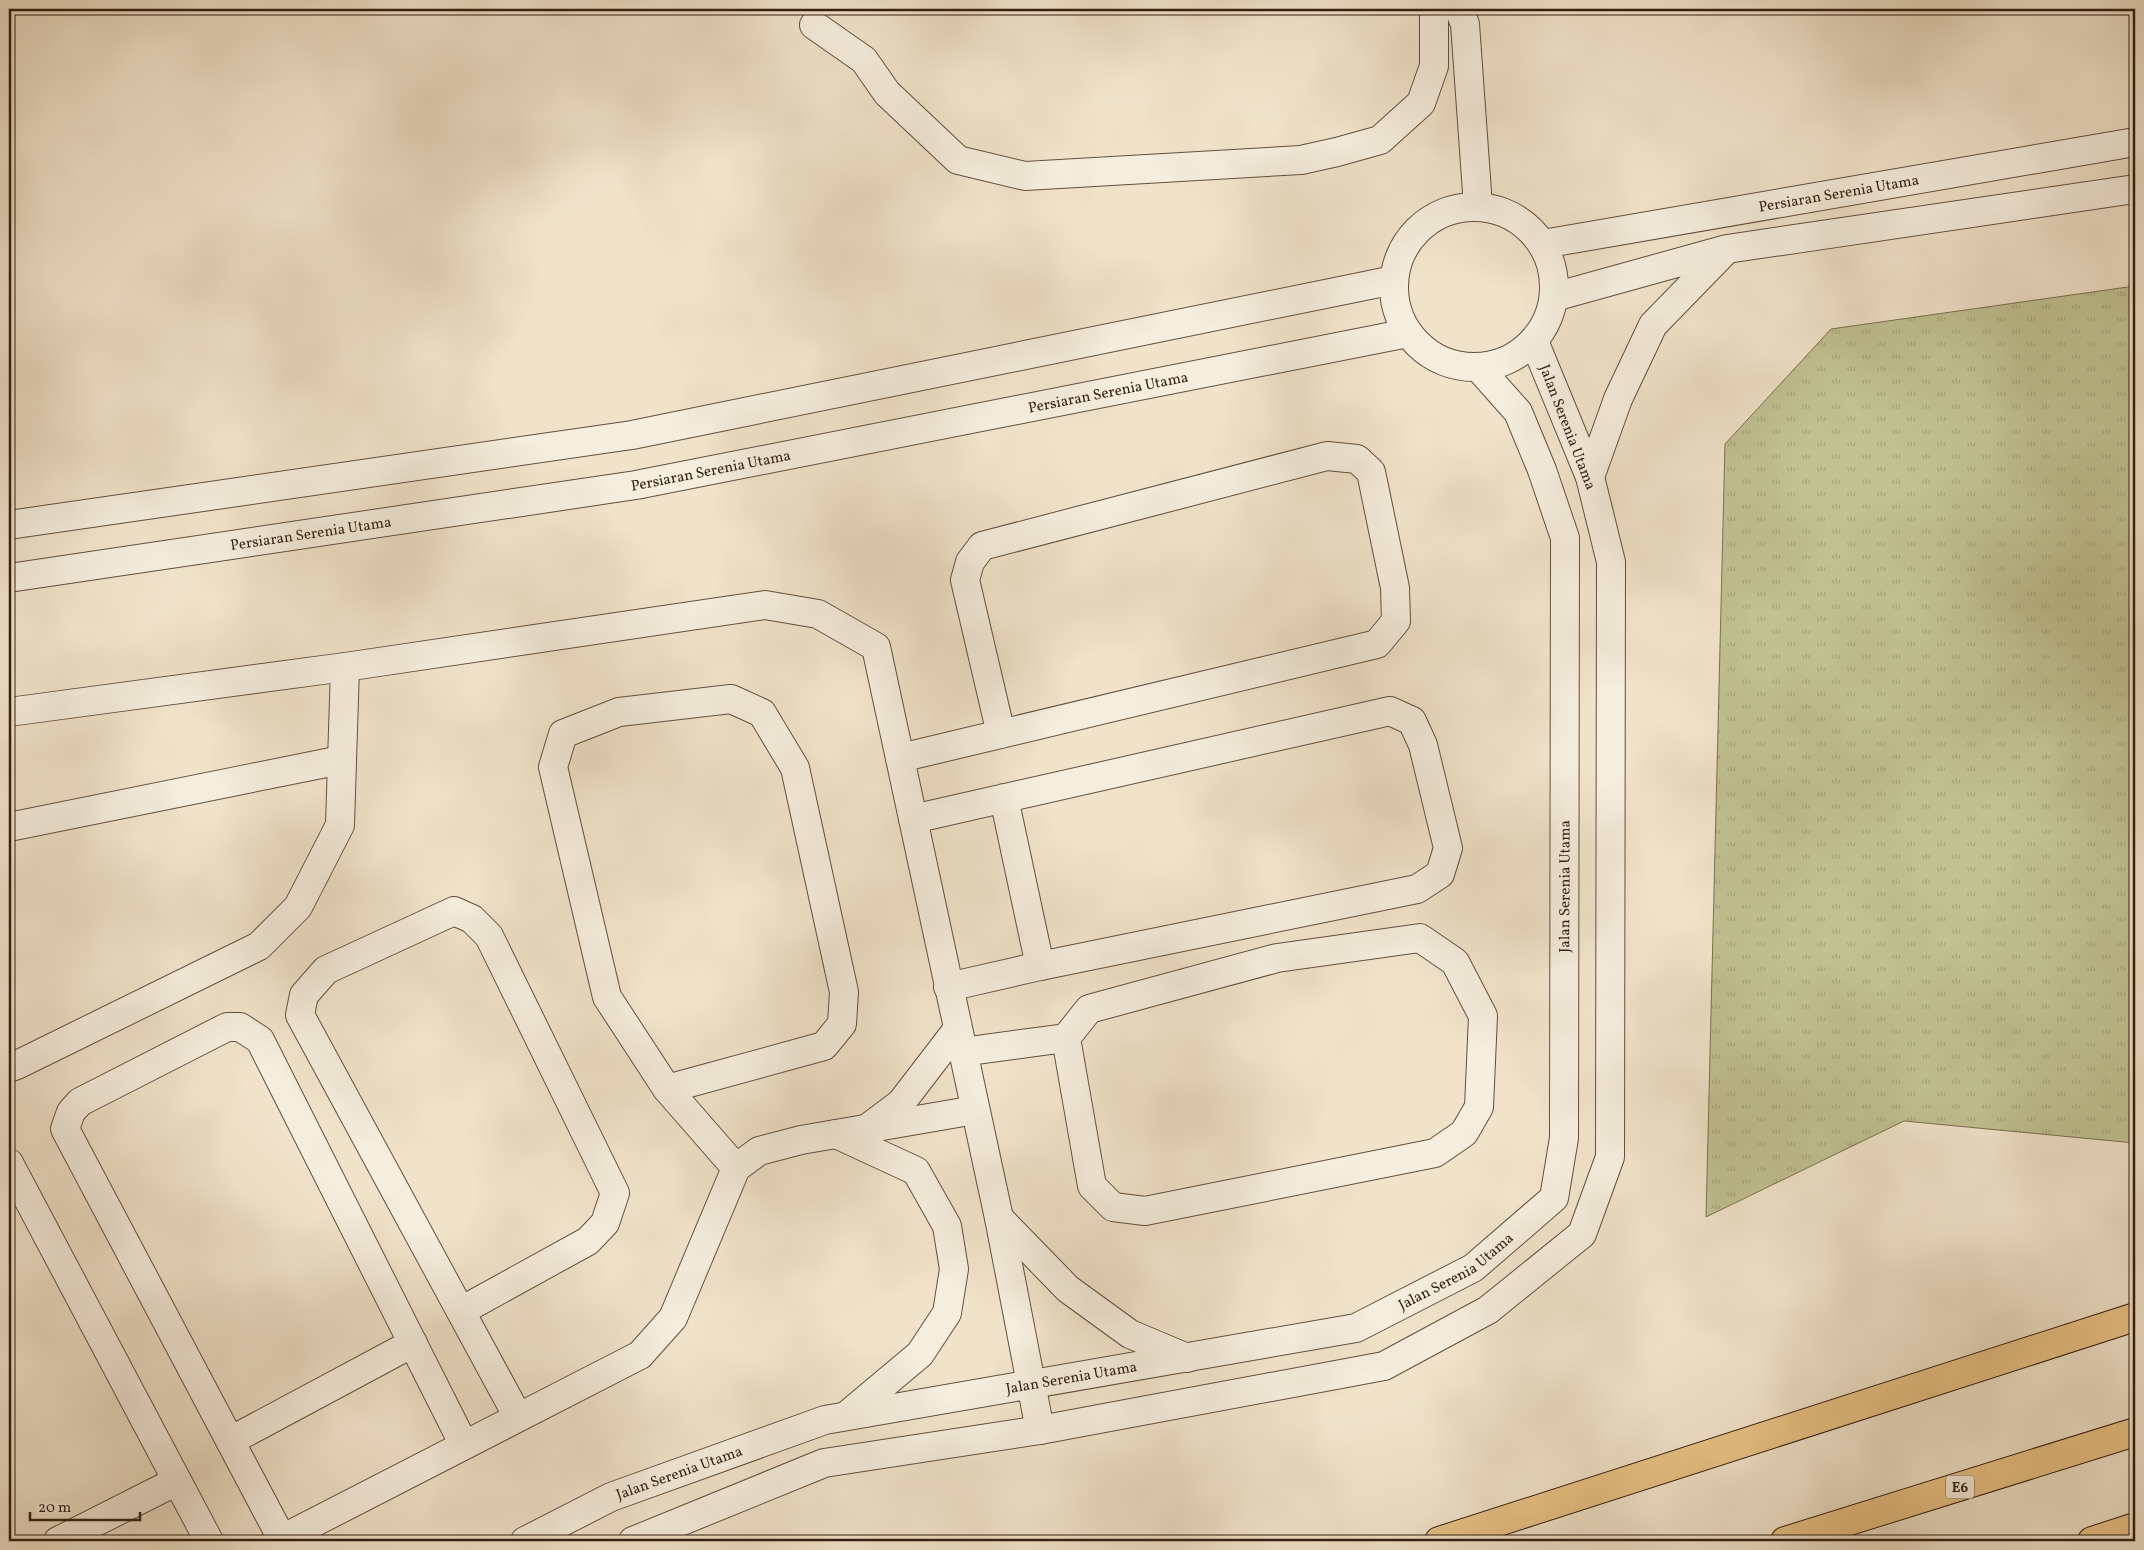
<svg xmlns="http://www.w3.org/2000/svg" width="2144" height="1550" font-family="Vollkorn,serif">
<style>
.grass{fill:url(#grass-tufts);stroke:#7a7052}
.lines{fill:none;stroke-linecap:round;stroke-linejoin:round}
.minor-casing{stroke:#624f3f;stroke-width:30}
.highway-casing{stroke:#331e11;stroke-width:30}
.minor{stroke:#f5eddd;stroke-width:28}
.highway{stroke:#e8c285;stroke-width:28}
.labels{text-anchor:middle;stroke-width:4;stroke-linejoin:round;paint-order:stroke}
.shield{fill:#f5eddd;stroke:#6d5c4e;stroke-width:1}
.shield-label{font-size:14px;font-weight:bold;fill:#331e11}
.street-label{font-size:15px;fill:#331e11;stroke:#f5eddd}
</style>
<defs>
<pattern id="grass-tufts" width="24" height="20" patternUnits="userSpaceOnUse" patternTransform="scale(1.25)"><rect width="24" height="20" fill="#c1c192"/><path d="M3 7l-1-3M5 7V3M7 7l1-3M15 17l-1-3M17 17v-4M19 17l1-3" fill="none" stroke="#a6a57d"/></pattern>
</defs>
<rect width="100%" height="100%" fill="#f0e3ca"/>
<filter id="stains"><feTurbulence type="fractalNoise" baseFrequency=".004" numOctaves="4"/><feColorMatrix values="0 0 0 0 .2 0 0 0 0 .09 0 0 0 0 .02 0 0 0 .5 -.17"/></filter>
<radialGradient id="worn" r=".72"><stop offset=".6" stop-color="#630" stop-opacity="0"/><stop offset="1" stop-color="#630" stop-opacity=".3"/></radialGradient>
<path class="grass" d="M2135,286v857l-231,-22 -198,96 19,-773 106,-115z"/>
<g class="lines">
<g class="minor-casing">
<g id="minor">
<path d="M1459,9l6,15 13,182"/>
<path d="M814,25l50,35 23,33 71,67 67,16 276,-16 36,-8 43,-12 41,-37 13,-37v-57"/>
<circle cx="1474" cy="287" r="80"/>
<path id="s1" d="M1543,244l592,-102"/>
<path d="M1554,297l173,-48 408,-60"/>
<path d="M1590,477l28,-78 35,-74 73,-75"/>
<path d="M9,525l623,-90 762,-155"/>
<path id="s2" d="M9,578l627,-93 772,-152"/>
<path d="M9,712l336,-45 420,-62 53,9 58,33 123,571 41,212"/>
<path d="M900,758l477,-114 19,-23 -1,-33 -24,-116 -14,-13 -30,-3 -345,90 -12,16 -5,18 36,154"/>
<path d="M913,819l477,-108 22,10 11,24 25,103 -8,26 -23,15 -377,77 -36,-168"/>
<path d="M9,827l332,-67"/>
<path d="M948,987l92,-21"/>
<path d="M962,1052l104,-14 23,-29 188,-51 143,-20 35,24 28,54 -4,91 -15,26 -29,20 -290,58 -32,-4 -21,-21 -26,-148"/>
<path d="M9,1068l8,-3 242,-119 39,-39 42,-82 5,-158"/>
<path d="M667,1089l157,-43 18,-22 2,-32 -49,-224 -33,-55 -31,-14 -112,13 -56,22 -10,33 54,230 60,92 69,79"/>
<path d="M869,1127l32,-24 56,-73"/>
<path d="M836,1134l80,37 31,55 7,43 -7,44 -27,41 -74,62"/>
<path d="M9,1163l200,378"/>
<path d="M999,1218l69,71 62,45 57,24"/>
<path d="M461,1311l127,-70 17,-18 10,-30 -126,-257 -17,-17 -18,-8 -128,59 -22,25 -4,20 218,402"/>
<path d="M230,1441l183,-98"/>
<path d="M282,1539l-217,-410 6,-17 9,-10 147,-75h13l20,13 204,405"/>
<path d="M58,1541l119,-60"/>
<path d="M278,1541l362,-186 33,-37 63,-150 23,-17 42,-11 174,-30"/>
<path id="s3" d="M525,1541l86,-44 214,-77 531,-92 117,-60 81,-70 10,-60 1,-600 -23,-68 -24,-58 -40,-45"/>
<path d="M633,1541l191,-78 216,-33 344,-64 104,-56 94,-76 28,-77 1,-595 -21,-85 -56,-136"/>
</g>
</g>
<g class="highway-casing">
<g id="highway">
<path d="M1439,1541l696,-224"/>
<path d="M1785,1541l350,-109"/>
<path d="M2092,1541l43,-14"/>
</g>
</g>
<use href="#minor" class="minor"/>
<use href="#highway" class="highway"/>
</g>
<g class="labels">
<rect class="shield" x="1946" y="1475.5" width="28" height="23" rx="4"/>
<g class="shield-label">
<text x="1960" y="1492">E6</text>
</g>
<g class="street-label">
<text dy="5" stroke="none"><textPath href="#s1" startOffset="300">Persiaran Serenia Utama</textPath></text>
<text dy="5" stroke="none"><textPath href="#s2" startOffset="1115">Persiaran Serenia Utama</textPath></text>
<text transform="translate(1568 427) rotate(69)" y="5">Jalan Serenia Utama</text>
<text dy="5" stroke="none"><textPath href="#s2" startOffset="710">Persiaran Serenia Utama</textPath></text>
<text dy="5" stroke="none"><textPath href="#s2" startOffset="305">Persiaran Serenia Utama</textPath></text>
<text dy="5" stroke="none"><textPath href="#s3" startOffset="1414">Jalan Serenia Utama</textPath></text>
<text dy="5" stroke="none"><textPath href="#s3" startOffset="978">Jalan Serenia Utama</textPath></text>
<text dy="5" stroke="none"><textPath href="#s3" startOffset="574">Jalan Serenia Utama</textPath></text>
<text dy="5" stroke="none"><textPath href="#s3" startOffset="169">Jalan Serenia Utama</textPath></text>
</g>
</g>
<rect width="2144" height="1550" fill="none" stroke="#f0e3ca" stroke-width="30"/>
<rect x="10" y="10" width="2124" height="1530" fill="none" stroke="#331e11" stroke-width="2.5"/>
<rect x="15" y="15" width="2114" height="1520" fill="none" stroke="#331e11"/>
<path d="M30 1512v8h110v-8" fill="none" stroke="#331e11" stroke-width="2.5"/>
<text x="38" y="1512" font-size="15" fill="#331e11" stroke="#f5eddd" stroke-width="4" paint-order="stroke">20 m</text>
<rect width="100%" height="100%" filter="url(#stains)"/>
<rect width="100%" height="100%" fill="url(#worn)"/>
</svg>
